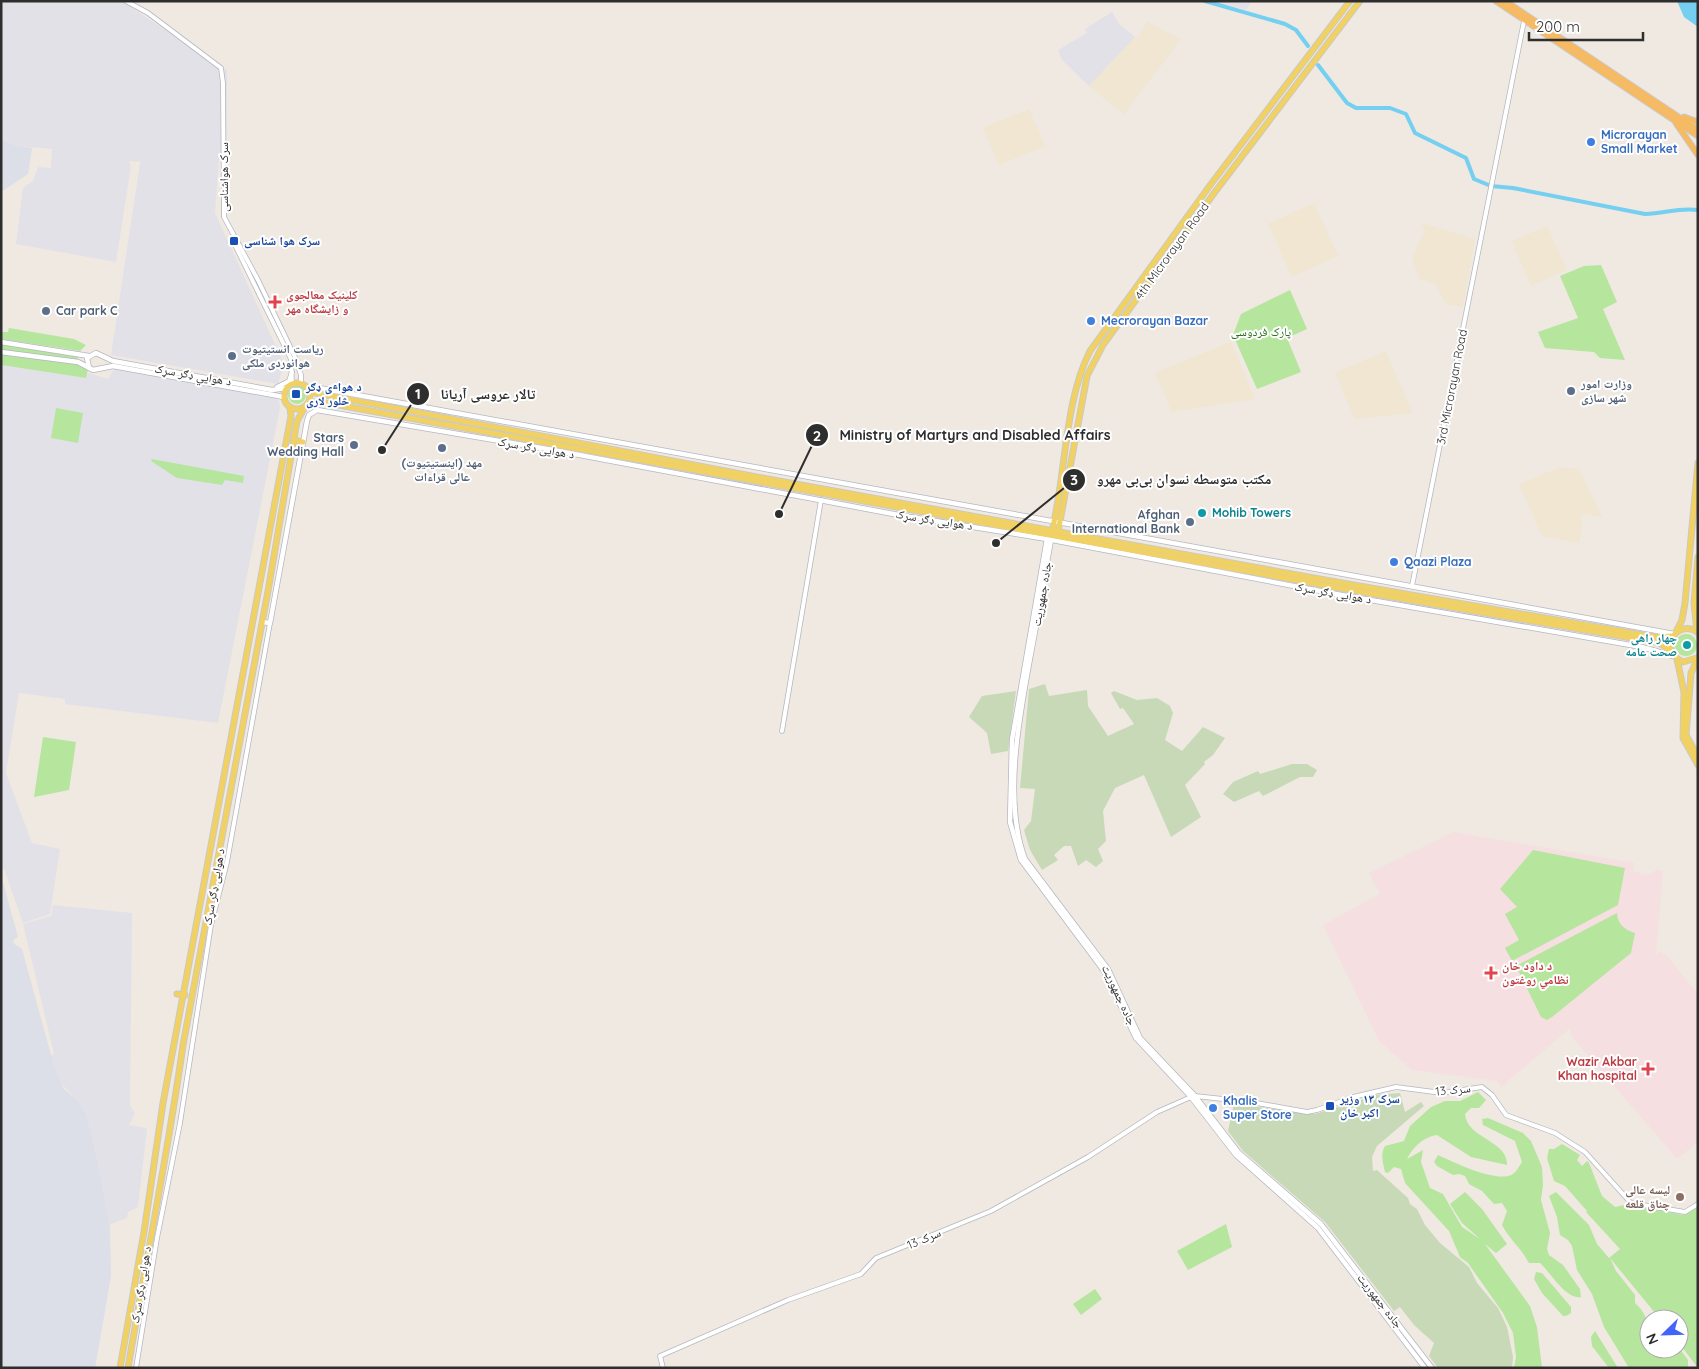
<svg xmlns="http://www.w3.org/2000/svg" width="1699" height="1369" font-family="Quicksand,'Noto Naskh Arabic',sans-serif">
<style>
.industrial{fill:#e3e1e8}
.education{fill:#f0e6d1}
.medical{fill:#f5dfe0}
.airport{fill:#dcdee8}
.green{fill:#b6e59e}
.cemetery{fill:#c8d9b8}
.water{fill:#75cff0}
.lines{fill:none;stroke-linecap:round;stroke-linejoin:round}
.canal{stroke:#75cff0;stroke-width:4}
.tertiary-casing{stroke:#b4b7c1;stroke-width:5.5}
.secondary-casing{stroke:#b4b7c1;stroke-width:6}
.primary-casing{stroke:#c9c9c9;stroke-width:7}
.trunk-casing{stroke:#c9c9c9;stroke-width:7}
.tertiary{stroke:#fff;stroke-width:4}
.secondary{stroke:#fff;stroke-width:4.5}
.primary{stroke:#f2d163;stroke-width:5}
.trunk{stroke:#f8ba60;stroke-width:5}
.shop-dot{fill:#3f7fe0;stroke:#fff;stroke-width:2}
.transit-dot{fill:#1a4fb4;stroke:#fff;stroke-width:2}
.health-dot{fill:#e0444e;stroke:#fff;stroke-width:2}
.service-dot{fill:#5c6f8a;stroke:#fff;stroke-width:2}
.culture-dot{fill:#0f9aa8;stroke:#fff;stroke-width:2}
.education-dot{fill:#8d6e63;stroke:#fff;stroke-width:2}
.labels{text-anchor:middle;stroke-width:4;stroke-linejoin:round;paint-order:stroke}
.shop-label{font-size:12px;font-weight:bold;fill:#366cbe;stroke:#fff;text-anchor:start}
.street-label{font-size:12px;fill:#2e2e2e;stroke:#fff}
.transit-label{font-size:12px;font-weight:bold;fill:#164399;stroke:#fff;text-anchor:start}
.health-label{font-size:12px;font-weight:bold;fill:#be3a42;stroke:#fff;text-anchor:start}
.service-label{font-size:12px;font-weight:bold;fill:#4e5e75;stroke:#fff;text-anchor:start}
.park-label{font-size:12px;fill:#2c6e1b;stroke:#fff}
.culture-label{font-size:12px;font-weight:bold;fill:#0d838f;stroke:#fff;text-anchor:start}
.education-label{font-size:12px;font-weight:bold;fill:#785e54;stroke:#fff;text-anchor:end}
.leader{fill:none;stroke:#2e2e2e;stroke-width:2}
.callout-dot{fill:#2e2e2e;stroke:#fff;stroke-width:2}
.mark-label{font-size:15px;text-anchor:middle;font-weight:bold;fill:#fff}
.callout-label{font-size:14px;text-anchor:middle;font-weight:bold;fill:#2e2e2e;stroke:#fff;stroke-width:4;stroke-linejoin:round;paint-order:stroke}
</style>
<rect width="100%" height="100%" fill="#efe9e1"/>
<g class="industrial">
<path d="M1,1h120l106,69v90h-8l-4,53 69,151 -6,20 -167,-29 29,-192 2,-1 -13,-1 2,5 -15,96 -100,-18 7,-56 10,-7 5,-14 13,1 1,-19 -35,-3 -16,-7z"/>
<path d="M1213,1h39l-6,9z"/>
<path d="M1112,12l7,12 16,13 -46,49 -27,-26 -4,-10 29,-17 -2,-4z"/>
<path d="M1,365l85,13 2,-5 20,6 7,-11 160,29 4,5 1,6 -62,315 -153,-19v-5l-46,-6 -13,80 26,70 28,6 -10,65 -27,9 -19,-54h-3z"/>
<path d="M53,905l79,8 -2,192 5,9 -6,11 18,3 -9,79 -10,5 -1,6 -18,7 -16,-85 -7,-26 -10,-15 -18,-19 -8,-24 4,-2 -31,-130 28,-8z"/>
</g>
<g class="education">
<path d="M1147,22l34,17 -57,75 -35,-28 46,-49 3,1z"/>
<path d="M1029,109l16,37 -46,19 -16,-37z"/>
<path d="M1314,203l24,53 -46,21 -24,-53z"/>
<path d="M1422,223l53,16 -12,68 -14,-2 -6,-5 -7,-16 -16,-5 -8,-21 13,-27z"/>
<path d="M1547,226l20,44 -36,16 -19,-45z"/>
<path d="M1231,342l24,57 -83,13 -17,-39z"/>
<path d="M1386,351l26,62 -57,6 -20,-46z"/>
<path d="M1558,468l21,1 23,48 -20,-3 -2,29 -38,-7 -23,-52z"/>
</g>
<path class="medical" d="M1454,832l180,31 -1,8 13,4 11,-5 6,1 -7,83 4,-3 8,6 30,37v148l-21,17 -105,-122 -3,-8 -68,58 -4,-6 -85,-11 -33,-29 -56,-116 57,-31 -11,-21z"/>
<g class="airport">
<path d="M1,139l16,7 15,2 -4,26 -27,18z"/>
<path d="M1,875l17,62 -5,3 1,4 8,5 33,121 9,19 12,10 10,15 7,26 17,88 1,48 -16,92h-94z"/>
</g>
<g class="green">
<path d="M1601,265l16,37 -14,7 22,51 -25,-2 -6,-6 -49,-4 -7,-16 40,-14 -18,-42 24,-10z"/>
<path d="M1290,290l17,39 -20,9 14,34 -44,17 -24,-54 8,-21z"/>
<path d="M9,328l65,11 12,6 -6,6 -79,-12v-7h7z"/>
<path d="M1,344l77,11v5l-77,-10z"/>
<path d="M1,353l76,10 11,6 -2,9 -85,-13z"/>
<circle cx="297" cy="395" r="9"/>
<path d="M56,408l27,5 -5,30 -27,-5z"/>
<path d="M152,459l92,17 -1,7 -18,-3 -3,5 -45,-7 -26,-17z"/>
<circle cx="1686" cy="645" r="11"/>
<path d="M43,737l33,5 -7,48 -35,7z"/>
<path d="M1533,850l92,18 -7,37 -106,56 -7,-13 14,-8 -14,-26 12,-7 -17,-18z"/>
<path d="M1617,913c0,11 8,17 18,20l-4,20 -79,64 -5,3 -6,-3 -25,-51z"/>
<path d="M1478,1092l8,8 -7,8h-8l-6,6c2,25 43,26 42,51l-36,-8 -34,-22c-14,2 -24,12 -30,24l16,-9 -2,12 9,26 13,6 19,33 18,12 -18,-16 -12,-19 15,-12 17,17 25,35 -11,9 -11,-9 45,62 7,21 5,41h-28l2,-11 -3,-24 -10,-20 -35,-50 -8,-6 -11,-26 -44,-48 -4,-14 -7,-2 -6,6 -3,-1c-2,-9 -5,-17 0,-26l19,-5 6,-15 21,-19 14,-6h15z"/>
<path d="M1488,1118l35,15 8,8 11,26 1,18 -2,15 9,33 -3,16 2,6 14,10 17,24 1,8c-15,3 -31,-25 -41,-34h-11c-8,-15 -19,-23 -27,-38l5,-14 -5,-8 -8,1 -12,-13 -13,-7 -4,-8 -6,-2 -6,1 -16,-9 -3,-4 4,-7c15,7 60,29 75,19 4,-3 6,-8 9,-12l-7,-21 -32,-16 -1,-6z"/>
<path d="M1562,1144l18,11 -3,5 5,6 5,-5 2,2 13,33 13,11 14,-3 54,11 15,-8v161l-19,-25v-24h-19l-50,-61 6,13 19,24v8c15,13 14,28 14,46l30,-1 9,12v8h-59l-3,-5 -22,-36 -12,-33 -15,-24 -5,-24 -4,-6 -8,-5 -3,-18 -8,-21 7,-4 33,33 8,19 12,14 11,-9 -34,-37 1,-1 -22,-25 -11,-5 -7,-23 2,-9h5z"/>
<path d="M1226,1224l6,23 -44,23 -11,-19z"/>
<path d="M1536,1272l6,1 29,34v6l-5,3h-3l-21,-23 -8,-14z"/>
<path d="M1095,1289l7,10 -21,16 -8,-11z"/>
<path d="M1595,1331l23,37h-9l-17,-22 -1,-9z"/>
</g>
<g class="cemetery">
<path d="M1045,684l4,12 38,-6 1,16 20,30 26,-12 -11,-16 -3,1 -9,-16 3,-2 23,9 20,-2 13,8 3,7 -8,27 17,11 21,-24 22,11 -12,17 -9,7 1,2 -20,21 16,32 -30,20 -27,-62 -29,13 -12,23 3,30 -8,8 5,12 -7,6 -10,-7 -8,6 -7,-20h-7l-10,9 4,5 -16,10 -12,-20 -6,-20 7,-9 4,-32 -15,-1 9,-99z"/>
<path d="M1016,691l-8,60 -17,3 -4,-21 -18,-16 13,-21z"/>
<path d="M1292,764h15l10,6 -4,7h-13l-37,19 -4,-5 -25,11 -11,-8 10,-12 25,-11 2,3z"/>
<path d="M1400,1093l5,19 16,-10 3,4 -47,40 -5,11 1,14 4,-1 31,28 2,6 7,5 8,16 15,18 29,24 8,16 21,25 9,19 6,30 -1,11h-74l-9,-12 5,-13 -20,-18 -14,-18 -6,4 -69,-89 -82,-71 -15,-20 6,-27 81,10 61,-19z"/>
</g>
<path class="water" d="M1677,1h21v26l-14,-10z"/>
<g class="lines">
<g class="canal">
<path d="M1205,1l80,23 11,6 12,16"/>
<path d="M1318,65l29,38 9,5h34l16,6 9,19 51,25 8,21 17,7 22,2 132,26c20,0 32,-7 53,-4"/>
</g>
<g class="tertiary-casing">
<g id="tertiary">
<path d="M126,1l22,12 73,55 2,15 1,134 34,63 37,77 6,18v9"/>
<path d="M235,239v6l56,114 1,25"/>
<path d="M277,387l12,-6 3,-9"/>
<path d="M1412,586l112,-565"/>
<path d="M782,731l39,-231"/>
<path d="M1195,1096l56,6 56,10 10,-2 36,-13 43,-10 46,6 40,-6 10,8 14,20 49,18 30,19 46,51 54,9 13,-8"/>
<path d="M136,1368l21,-130 23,-115 31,-198 16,-63 43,-239"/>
<path d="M663,1368l-3,-12 128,-56 73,-26 15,-16 115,-47 97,-54 69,-45 34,-15"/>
</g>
</g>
<g class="secondary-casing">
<g id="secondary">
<path d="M1,342l88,14"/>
<path d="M1,352l77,10 15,8 20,-4 171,31"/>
<path d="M89,368l-2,-10 9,-5 17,8 159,29 15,-2"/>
<path d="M309,389l10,-1 1355,246"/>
<path d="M1047,539l-35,201 -2,82 11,38 83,111 32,67 55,59 45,58 82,73 107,140"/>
<path d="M1051,540c-6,32 -11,65 -17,97 -12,66 -33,159 -9,222l83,110 32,69 55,58 44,57 82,71 111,144"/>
<path d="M262,622l8,1 37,-202 2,-6 8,-5 236,40 351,66 143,23 289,55 306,53 31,9"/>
</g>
</g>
<g class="primary-casing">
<g id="primary">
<circle cx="297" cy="396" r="13"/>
<path d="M310,392l458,87 574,104 313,54 17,-1"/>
<path d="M308,404l8,-2 17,2 1006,184 316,54 8,3 8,7"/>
<path d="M294,440l9,2"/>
<path d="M1052,531c14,-56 12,-129 38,-180l121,-167 139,-183"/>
<path d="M1058,532l29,-156 16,-31 112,-153 145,-191"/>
<path d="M1676,632l6,-12 3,-17 13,-140"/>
<path d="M1697,632l-3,-29 4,-46"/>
<path d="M1697,658l-14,4c-25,-11 -8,-44 15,-30"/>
<path d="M1698,658l-7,15 -5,62 12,22"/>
<path d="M1677,659l7,33 -1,46 15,27"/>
<path d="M177,994l8,1"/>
<path d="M120,1368l24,-136 19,-129 128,-687 -1,-8"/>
<path d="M128,1368c18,-108 40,-215 55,-323l85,-454 29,-170 8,-14"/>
</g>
</g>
<g class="trunk-casing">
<g id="trunk">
<path d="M1496,1l202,135"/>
<path d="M1505,1l193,129"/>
<path d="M1684,117l14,5"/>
<path d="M1676,123l22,32"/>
</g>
</g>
<use href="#tertiary" class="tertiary"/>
<use href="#secondary" class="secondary"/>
<use href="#primary" class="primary"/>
<use href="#trunk" class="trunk"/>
</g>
<g class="shop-dot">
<circle cx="1591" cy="142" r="5"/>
<circle cx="1091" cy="321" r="5"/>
<circle cx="1394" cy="562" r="5"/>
<circle cx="1213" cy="1108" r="5"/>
</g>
<g class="transit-dot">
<rect x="229" y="236" width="10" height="10" rx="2.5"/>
<rect x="291" y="389" width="10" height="10" rx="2.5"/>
<rect x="1325" y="1101" width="10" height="10" rx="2.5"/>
</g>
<g class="health-dot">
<path d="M272.5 294.5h5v5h5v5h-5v5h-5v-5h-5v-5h5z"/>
<path d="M1488.5 965.5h5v5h5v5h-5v5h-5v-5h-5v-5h5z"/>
<path d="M1645.5 1061.5h5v5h5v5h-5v5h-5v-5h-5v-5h5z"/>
</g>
<g class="service-dot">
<circle cx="46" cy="311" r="5"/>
<circle cx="232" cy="356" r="5"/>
<circle cx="1571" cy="391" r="5"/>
<circle cx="354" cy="445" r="5"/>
<circle cx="442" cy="448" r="5"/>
<circle cx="1190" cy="522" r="5"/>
</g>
<g class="culture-dot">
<circle cx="1202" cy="513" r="5"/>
<circle cx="1687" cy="645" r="5"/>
</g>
<circle class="education-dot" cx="1680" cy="1197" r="5"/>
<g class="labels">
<g class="shop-label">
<text x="1601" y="139">Microrayan<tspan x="1601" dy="14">Small Market</tspan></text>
<text x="1101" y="325">Mecrorayan Bazar</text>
<text x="1404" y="566">Qaazi Plaza</text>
<text x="1223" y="1105">Khalis<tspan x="1223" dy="14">Super Store</tspan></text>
</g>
<g class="street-label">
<text transform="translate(224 177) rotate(-90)" y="4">سرک هواشناسی</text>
<text transform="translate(1172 251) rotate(-54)" y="4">4th Microrayan Road</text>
<text transform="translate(193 375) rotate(10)" y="4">د هوايي ډګر سړک</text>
<text transform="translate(1452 387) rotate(-79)" y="4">3rd Microrayan Road</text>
<text transform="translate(536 448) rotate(10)" y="4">د هوایی ډګر سړک</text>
<text transform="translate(934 520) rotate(9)" y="4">د هوایی ډګر سړک</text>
<text transform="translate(1333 593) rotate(10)" y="4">د هوایی ډګر سړک</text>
<text transform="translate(1042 594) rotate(-80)" y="4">جاده جمهوریت</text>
<text transform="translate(214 887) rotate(-80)" y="4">د هوایی ډګر سړک</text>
<text transform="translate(1119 995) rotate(65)" y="4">جاده جمهوریت</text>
<text transform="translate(1453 1090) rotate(-6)" y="4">سرک 13</text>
<text transform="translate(924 1239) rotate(-23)" y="4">سرک 13</text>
<text transform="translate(141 1285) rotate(-81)" y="4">د هوایی ډګر سړک</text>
<text transform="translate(1380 1301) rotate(52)" y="4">جاده جمهوریت</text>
</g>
<g class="transit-label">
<text x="244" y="245">سرک هوا شناسی</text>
<text x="306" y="391">د هواٸ ډګر<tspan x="306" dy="14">څلور لارى</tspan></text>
<text x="1340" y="1103">سرک ۱۳ وزیر<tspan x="1340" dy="14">اکبر خان</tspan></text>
</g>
<g class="health-label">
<text x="286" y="299">کلینیک معالجوی<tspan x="286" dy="14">و زایشگاه مهر</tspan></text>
<text x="1502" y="970">د داود خان<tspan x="1502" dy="14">نظامي روغتون</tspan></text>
<text x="1637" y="1066" text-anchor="end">Wazir Akbar<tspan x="1637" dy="14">Khan hospital</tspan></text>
</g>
<g class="service-label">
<text x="56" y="315">Car park C</text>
<text x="242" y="353">ریاست انستیتیوت<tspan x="242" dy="14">هوانوردی ملکی</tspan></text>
<text x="1581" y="388">وزارت امور<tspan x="1581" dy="14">شهر سازی</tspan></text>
<text x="344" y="442" text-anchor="end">Stars<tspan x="344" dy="14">Wedding Hall</tspan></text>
<text x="442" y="467" text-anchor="middle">مهد (اینستیتیوت)<tspan x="442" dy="14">عالی قراءات</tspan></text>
<text x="1180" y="519" text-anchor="end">Afghan<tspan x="1180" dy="14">International Bank</tspan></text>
</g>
<g class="park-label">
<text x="1261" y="336">پارک فردوسی</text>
</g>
<g class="culture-label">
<text x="1212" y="517">Mohib Towers</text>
<text x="1677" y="642" text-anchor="end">چهار راهی<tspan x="1677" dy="14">صحت عامه</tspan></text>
</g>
<g class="education-label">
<text x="1670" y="1194">لیسه عالی<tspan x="1670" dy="14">چناق قلعه</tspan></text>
</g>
</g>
<path class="leader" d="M382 450L418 394M779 514L817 435M996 543L1074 480"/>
<g class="callout-dot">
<circle cx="382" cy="450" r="5"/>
<circle cx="779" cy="514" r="5"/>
<circle cx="996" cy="543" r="5"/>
<circle cx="418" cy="394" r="12"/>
<circle cx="817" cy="435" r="12"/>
<circle cx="1074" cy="480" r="12"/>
</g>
<g class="mark-label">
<text x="418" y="399">1</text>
<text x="817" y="441">2</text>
<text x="1074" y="485">3</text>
</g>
<g class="callout-label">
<text x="488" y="399">تالار عروسی آریانا</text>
<text x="975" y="440">Ministry of Martyrs and Disabled Affairs</text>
<text x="1184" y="484">مکتب متوسطه نسوان بی‌بی مهرو</text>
</g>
<rect width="1699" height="1369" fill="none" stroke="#2e2e2e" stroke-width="5"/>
<g transform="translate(1664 1334) rotate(247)"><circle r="24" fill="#ffffff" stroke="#ababab"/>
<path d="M0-4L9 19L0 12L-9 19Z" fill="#4264fb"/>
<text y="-8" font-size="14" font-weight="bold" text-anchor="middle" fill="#2e2e2e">N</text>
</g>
<path d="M1529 32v8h114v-8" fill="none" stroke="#2e2e2e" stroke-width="2.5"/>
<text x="1536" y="32" font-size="15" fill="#2e2e2e" stroke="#ffffff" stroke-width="4" paint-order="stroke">200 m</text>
</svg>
